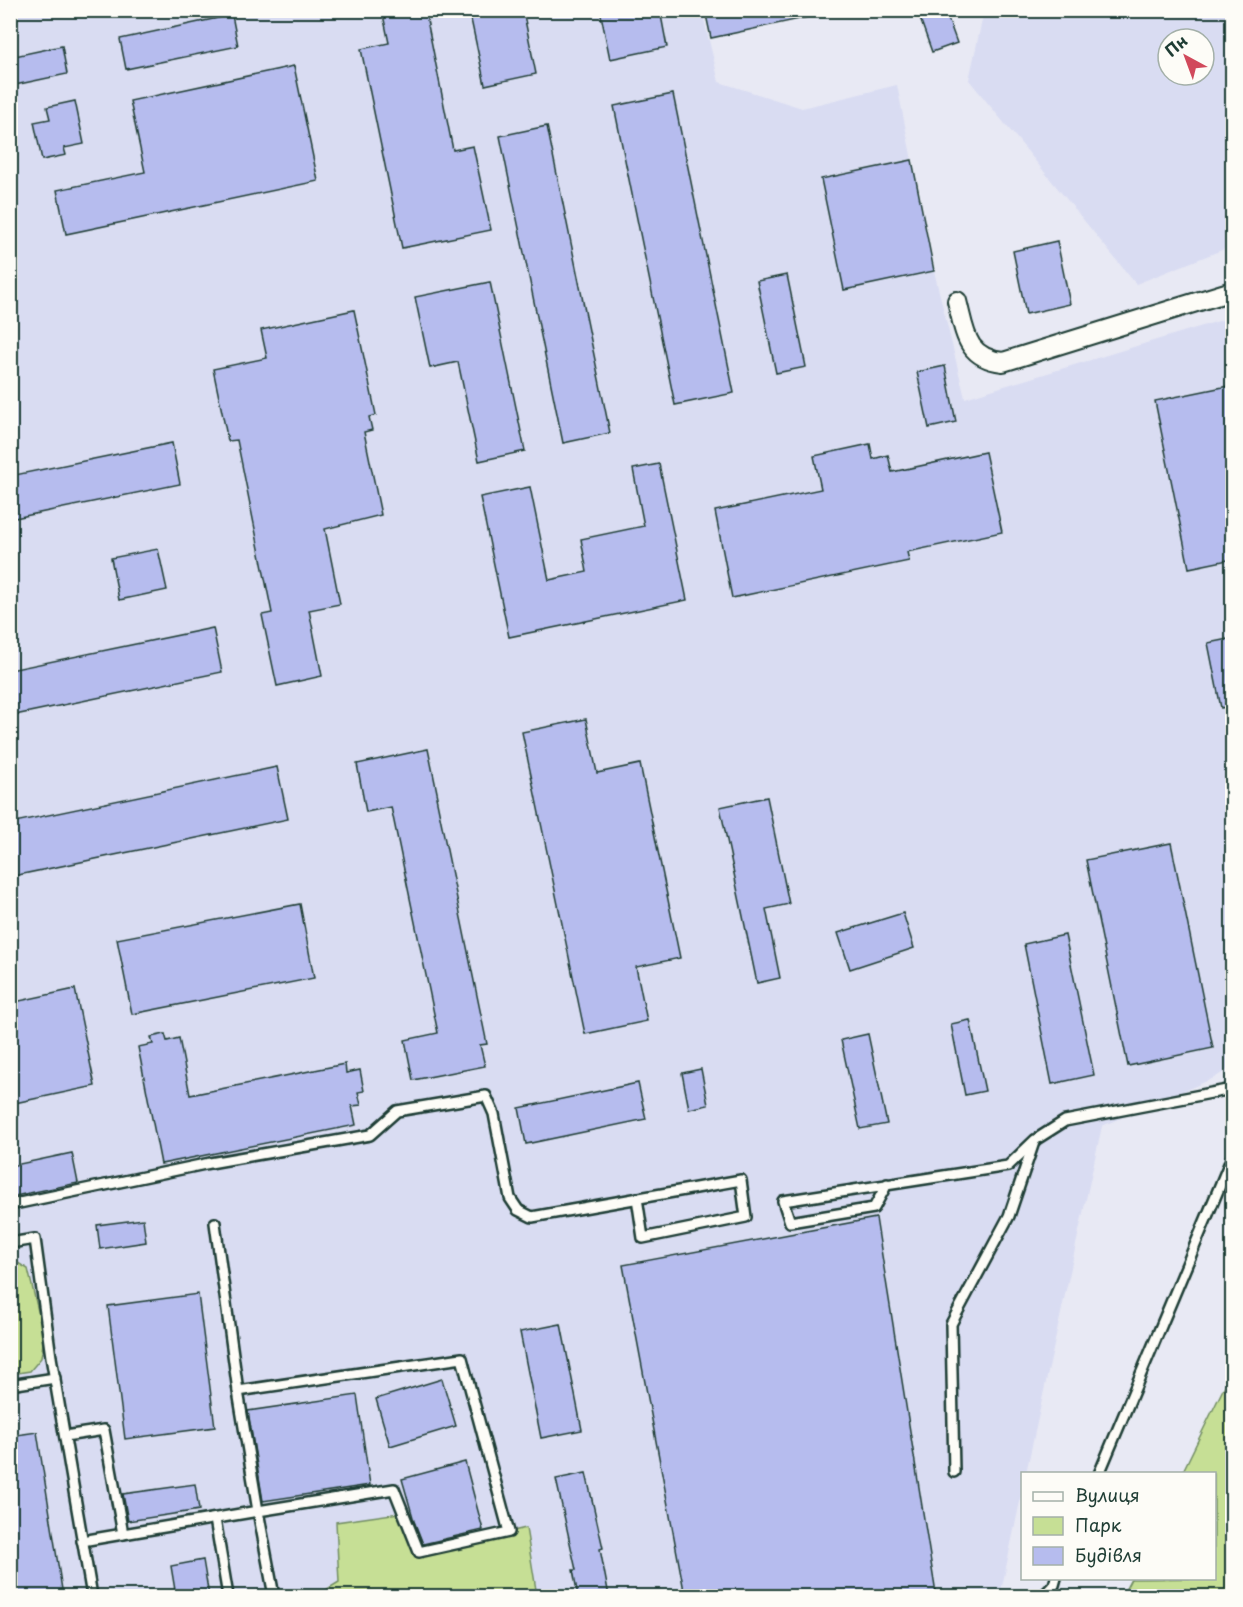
<svg xmlns="http://www.w3.org/2000/svg" width="1243" height="1607" font-family="'Playpen Sans',sans-serif">
<style>
.built{fill:#d9dcf2;fill-rule:evenodd}
.green{fill:#c6df95;stroke:#728e64;stroke-width:1.5}
.building{fill:#b6bcee;stroke:#1f3d34;stroke-width:1.5}
.lines{fill:none;stroke-linecap:round;stroke-linejoin:round}
.service-casing{stroke:#1f3d34;stroke-width:14}
.minor-casing{stroke:#1f3d34;stroke-width:22}
.service{stroke:#fdfcf7;stroke-width:9}
.minor{stroke:#fdfcf7;stroke-width:18}
</style>
<rect width="100%" height="100%" fill="#e8e9f4"/>
<filter id="ink" filterUnits="userSpaceOnUse"><feTurbulence type="fractalNoise" baseFrequency=".0167" numOctaves="2"/><feDisplacementMap in="SourceGraphic" scale="12" xChannelSelector="R" yChannelSelector="G"/><feConvolveMatrix kernelMatrix="1 2 1 2 8 2 1 2 1" color-interpolation-filters="sRGB"/></filter>
<g filter="url(#ink)">
<g class="built">
<path d="M11,11h691l17,71 83,26 95,-23 37,186 31,127 267,-81v750l-18,11 -112,48 -76,347 -4,1v18l-22,104h-989z"/>
<path d="M984,11h248v235l-96,38 -167,-204zM1168,39h36v36h-36z"/>
</g>
<g class="green">
<path d="M10,1260h3l15,9 16,67 -3,22 -11,13 -19,3z"/>
<path d="M1232,1371v225h-110l9,-17 83,-1v-104l-32,-1z"/>
<path d="M399,1513l16,41 111,-26 11,68h-216v-3l18,-11 -3,-60z"/>
</g>
<g class="building">
<path d="M382,10h43l28,140 20,-4 18,84 -89,18 -41,-199 28,-6z"/>
<path d="M469,10h54l13,64 -51,11z"/>
<path d="M600,10h60l7,37 -57,12z"/>
<path d="M705,10h109v6l-103,22z"/>
<path d="M917,10h28l12,33 -25,9z"/>
<path d="M232,15l6,31 -112,23 -6,-30z"/>
<path d="M62,46l5,28 -57,12v-29z"/>
<path d="M294,66l24,115 -252,53 -9,-44 88,-18 -15,-71z"/>
<path d="M673,94l61,299 -59,12 -61,-299z"/>
<path d="M75,101l9,43 -20,4 2,7 -24,5 -8,-38 16,-3 -3,-12z"/>
<path d="M547,126l63,307 -47,10 -63,-307z"/>
<path d="M912,160l22,111 -90,19 -23,-111z"/>
<path d="M1057,241l13,63 -44,10 -13,-63z"/>
<path d="M787,275l19,92 -30,6 -19,-92z"/>
<path d="M490,282l35,169 -46,10 -21,-99 -28,6 -15,-71z"/>
<path d="M354,310l22,105 -7,2 3,13 -8,2 17,83 -56,14 15,75 -31,6 13,66 -45,10 -15,-71 10,-2 -35,-173 -9,1 -15,-72 54,-11 -6,-28z"/>
<path d="M945,366l11,56 -27,6 -12,-56z"/>
<path d="M1233,385v174l-44,9 -34,-167z"/>
<path d="M172,443l8,41 -170,35v-43z"/>
<path d="M870,444l3,15 15,-4 4,17 93,-20 17,80 -95,20 2,9 -177,37 -17,-87 106,-22 -7,-33z"/>
<path d="M659,464l28,136 -178,37 -29,-140 50,-10 19,93 38,-8 -6,-33 63,-13 -11,-57z"/>
<path d="M158,549l9,41 -48,10 -8,-42z"/>
<path d="M213,628l9,44 -212,44v-46z"/>
<path d="M1233,638v67l-12,3 -13,-65z"/>
<path d="M586,719l11,54 43,-9 40,194 -44,9 11,54 -62,13 -63,-302z"/>
<path d="M428,749l10,48h-2l51,247 -7,1 5,21 -72,14 -8,-40 33,-7 -47,-226 -25,5 -9,-48z"/>
<path d="M277,767l11,52 -275,57 -3,-14v-39z"/>
<path d="M767,797l22,107 -23,5 14,69 -23,5 -37,-176z"/>
<path d="M1171,843l42,205 -85,18 -42,-206z"/>
<path d="M300,904l14,74 -182,36 -15,-75z"/>
<path d="M903,913l11,35 -64,21 -12,-36z"/>
<path d="M1065,935l29,140 -42,9 -28,-140z"/>
<path d="M75,989l20,97 -85,18v-101z"/>
<path d="M970,1020l15,71 -20,4 -14,-71z"/>
<path d="M165,1034l2,7 12,-3 11,57 155,-31 1,9 14,-3 4,21 -6,1 3,13 -9,1 4,19 -195,39 -23,-117 15,-3 -2,-7z"/>
<path d="M868,1034l19,90 -27,5 -19,-89z"/>
<path d="M701,1069l7,36 -19,4 -7,-36z"/>
<path d="M638,1083l8,36 -120,25 -7,-36z"/>
<path d="M72,1153l6,30 -68,14v-31z"/>
<path d="M876,1218l60,376 -10,2h-241l-62,-331z"/>
<path d="M143,1219l3,23 -46,7 -3,-24z"/>
<path d="M198,1294l17,133 -90,12 -17,-133z"/>
<path d="M561,1324l21,106 -41,8 -21,-106z"/>
<path d="M442,1379l14,47 -66,20 -14,-47z"/>
<path d="M357,1395l13,90 -107,16 -15,-90z"/>
<path d="M37,1432l26,164h-53v-160z"/>
<path d="M465,1462l18,68 -60,14 -9,-23 -12,-42z"/>
<path d="M586,1473l17,75 -3,1 9,47h-31l-5,-26h3l-20,-91z"/>
<path d="M195,1484l4,26 -71,11 -5,-27z"/>
<path d="M203,1560l6,36h-33l-5,-30z"/>
</g>
<g class="lines">
<g class="service-casing">
<g id="service">
<path d="M887,1184l-13,24 -84,14 -7,-21 225,-35 27,-26 30,-19 167,-32"/>
<path d="M10,1205l200,-42 160,-28 27,-24 89,-15 8,18 16,84 8,12 14,7 209,-37 5,37 -103,21 -6,-40"/>
<path d="M10,1243l25,-4 16,118 41,239"/>
<path d="M10,1385l45,-7"/>
<path d="M238,1391l224,-33 47,174 -90,20 -25,-63 -136,22 16,85"/>
<path d="M65,1436l39,-6 19,104"/>
<path d="M954,1472l-3,-148 58,-108 25,-74"/>
<path d="M1099,1474l133,-317"/>
<path d="M215,1519l13,77"/>
<path d="M82,1541l176,-30 -20,-120 -23,-168"/>
<path d="M1043,1596l11,-11 2,-7"/>
</g>
</g>
<g class="minor-casing">
<path id="minor" d="M957,301c8,30 8,57 46,61l229,-71"/>
</g>
<use href="#service" class="service"/>
<use href="#minor" class="minor"/>
</g>
</g>
<rect width="1243" height="1607" fill="none" stroke="#fdfcf7" stroke-width="36"/>
<rect x="18" y="18" width="1207" height="1571" fill="none" stroke="#1f3d34" stroke-width="2" filter="url(#ink)"/>
<rect x="1021" y="1472" width="195" height="108" fill="#fdfcf7" stroke="#a4b0a9" stroke-width="1.5"/>
<rect x="1033" y="1492" width="30" height="9" fill="#fdfcf7" stroke="#a4b0a9" stroke-width="1.5"/>
<text x="1075" y="1502" font-size="18" fill="#1f3d34">Вулиця</text>
<rect x="1033" y="1517" width="30" height="18" fill="#c6df95" stroke="#a4b0a9" stroke-width="1.5"/>
<text x="1075" y="1532" font-size="18" fill="#1f3d34">Парк</text>
<rect x="1033" y="1547" width="30" height="18" fill="#b6bcee" stroke="#a4b0a9" stroke-width="1.5"/>
<text x="1075" y="1562" font-size="18" fill="#1f3d34">Будівля</text>
<g transform="translate(1186 57) rotate(319)"><circle r="28" fill="#fdfcf7" stroke="#a4b0a9" stroke-width="1.5"/>
<path d="M0-4.5L10 22L0 15L-10 22Z" fill="#d1495b"/>
<text y="-9" font-size="16" font-weight="bold" text-anchor="middle" fill="#1f3d34">Пн</text>
</g>
</svg>
